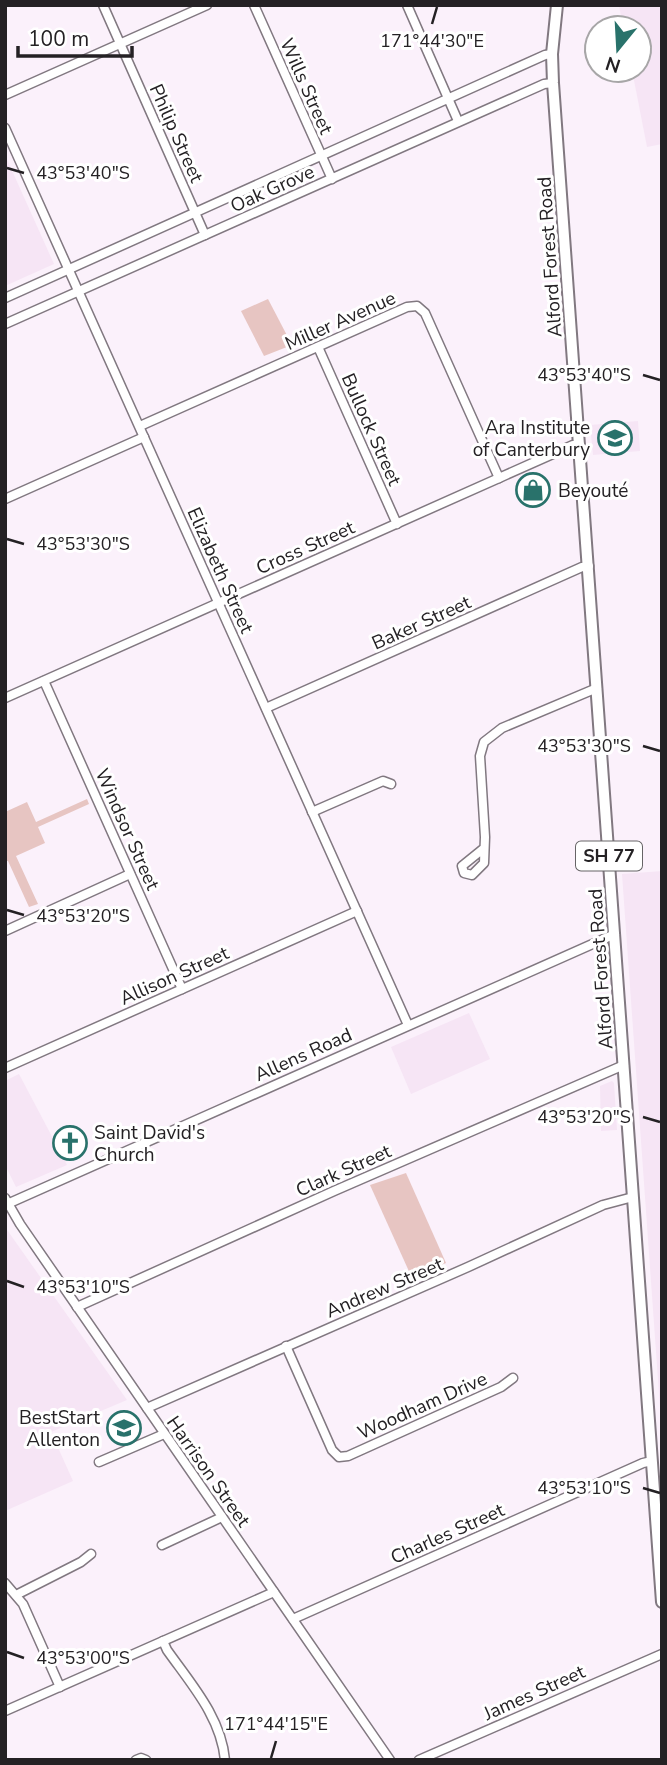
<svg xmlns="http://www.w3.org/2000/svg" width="667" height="1765" font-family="'Nunito Sans',sans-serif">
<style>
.built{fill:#f6e5f5}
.green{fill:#e7c5c2}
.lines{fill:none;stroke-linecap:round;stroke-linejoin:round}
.minor-casing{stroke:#817880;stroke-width:11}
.major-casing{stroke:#817880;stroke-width:14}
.minor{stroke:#fff;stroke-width:8}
.major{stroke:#fff;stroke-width:10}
.ticks{fill:none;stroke:#242124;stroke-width:2.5}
.labels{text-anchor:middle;stroke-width:6;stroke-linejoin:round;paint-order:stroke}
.shield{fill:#fff;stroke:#666466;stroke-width:2}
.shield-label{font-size:18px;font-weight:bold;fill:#242124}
.street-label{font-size:19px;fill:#242124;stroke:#fff}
.poi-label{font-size:19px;fill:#242124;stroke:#fff;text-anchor:end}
.ticks-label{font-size:18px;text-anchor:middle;fill:#242124;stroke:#fff;stroke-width:6;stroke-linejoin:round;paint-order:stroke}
</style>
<rect width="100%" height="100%" fill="#fbf1fb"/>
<g class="built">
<path d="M619,5h43v139l-15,3 -15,-77h7v-42h-16z"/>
<path d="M5,155l49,109 -49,22z"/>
<path d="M638,421l2,30 -47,4 -3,-30z"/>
<path d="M662,871v565l-40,-562z"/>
<path d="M469,1013l21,46 -79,35 -20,-47z"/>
<path d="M19,1074l48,91 -51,22 -11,-22v-84z"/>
<path d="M612,1081l2,2 3,47 -16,1 -1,-45z"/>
<path d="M5,1227l122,173 -76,32 22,49 -68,30z"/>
</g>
<g class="green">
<path d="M268,299l24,46 -28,11 -23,-45z"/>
<path d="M87,799l2,5 -51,23 7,16 -29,13 22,48 -9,3 -21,-46h-3v-49l22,-10 9,20z"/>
<path d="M406,1173l40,90 -34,15 -42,-93z"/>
</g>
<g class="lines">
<g class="minor-casing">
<g id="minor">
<path d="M103,5l102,230"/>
<path d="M254,5l78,174"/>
<path d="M407,5l51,116"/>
<path d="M5,95l202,-90"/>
<path d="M5,128l403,897"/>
<path d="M5,298l540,-243 7,-1"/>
<path d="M5,324l539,-240 9,-1"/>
<path d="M318,347l79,177"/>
<path d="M140,426l267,-119 10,-1 8,7 74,165"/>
<path d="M5,499l139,-62"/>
<path d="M44,681l138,308"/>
<path d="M5,698l494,-220 74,-33h7"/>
<path d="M266,708l316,-141 7,-1"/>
<path d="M312,812l71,-31 8,3"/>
<path d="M483,849l-21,17 2,7 8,2 12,-12 1,-26 -5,-81 4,-14 18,-14 95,-40"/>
<path d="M5,931l125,-57"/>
<path d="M5,1068l352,-157"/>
<path d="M5,1198l15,26 370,536"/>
<path d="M5,1205l610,-271"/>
<path d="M77,1307l257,-116 290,-126"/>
<path d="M286,1346l46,104 7,7 9,-1 153,-69 12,-9"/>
<path d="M147,1408l321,-141 135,-62 30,-8"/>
<path d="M99,1462l65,-28"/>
<path d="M162,1545l60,-28"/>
<path d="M5,1583l18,21 37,83"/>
<path d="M16,1595l65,-33 10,-8"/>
<path d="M293,1619l350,-156 9,-2"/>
<path d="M163,1641l4,9c24,34 54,67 58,110"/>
<path d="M5,1711l269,-119"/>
<path d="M136,1760l5,-2 5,2"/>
<path d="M419,1760l243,-106"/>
</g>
</g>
<g class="major-casing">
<path id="major" d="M557,5l-5,49 1,29 109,1519"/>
</g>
<use href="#minor" class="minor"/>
<use href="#major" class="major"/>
</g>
<path class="ticks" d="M432,24l5,-17M7,168l17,5M643,375l17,5M7,539l17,5M643,746l17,5M7,910l17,5M643,1117l17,5M7,1281l17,6M643,1488l17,5M7,1652l17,6M271,1758l5,-17"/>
<defs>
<g id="university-ring" transform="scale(1.75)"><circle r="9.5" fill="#fff" stroke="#29726b" stroke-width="1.5"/><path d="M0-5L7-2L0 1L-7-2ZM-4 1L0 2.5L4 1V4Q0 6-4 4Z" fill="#29726b"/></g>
<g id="shop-ring" transform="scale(1.75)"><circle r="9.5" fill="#fff" stroke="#29726b" stroke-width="1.5"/><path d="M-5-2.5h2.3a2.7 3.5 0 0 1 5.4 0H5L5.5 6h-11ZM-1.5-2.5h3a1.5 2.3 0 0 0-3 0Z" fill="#29726b"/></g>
<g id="church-ring" transform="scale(1.75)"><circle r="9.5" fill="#fff" stroke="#29726b" stroke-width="1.5"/><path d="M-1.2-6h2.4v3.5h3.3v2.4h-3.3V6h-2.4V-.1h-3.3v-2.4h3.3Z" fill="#29726b"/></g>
<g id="school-ring" transform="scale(1.75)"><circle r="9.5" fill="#fff" stroke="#29726b" stroke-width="1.5"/><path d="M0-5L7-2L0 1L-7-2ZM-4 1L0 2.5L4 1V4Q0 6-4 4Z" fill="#29726b"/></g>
</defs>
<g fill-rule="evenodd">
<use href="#university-ring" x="615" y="438"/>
<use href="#shop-ring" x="533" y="490"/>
<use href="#church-ring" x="70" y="1143"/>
<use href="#school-ring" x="124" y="1428"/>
</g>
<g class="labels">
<rect class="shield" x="576" y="841.5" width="66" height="29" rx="5"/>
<g class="shield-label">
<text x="609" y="862">SH 77</text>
</g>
<g class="street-label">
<text transform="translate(307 86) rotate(66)" y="7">Wills Street</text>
<text transform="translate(177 133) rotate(66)" y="7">Philip Street</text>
<text transform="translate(272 188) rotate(-24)" y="7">Oak Grove</text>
<text transform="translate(549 257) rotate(-94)" y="7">Alford Forest Road</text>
<text transform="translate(340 320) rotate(-24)" y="7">Miller Avenue</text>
<text transform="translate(372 429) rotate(66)" y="7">Bullock Street</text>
<text transform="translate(305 547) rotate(-24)" y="7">Cross Street</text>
<text transform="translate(221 570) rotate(66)" y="7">Elizabeth Street</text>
<text transform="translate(421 622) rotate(-24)" y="7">Baker Street</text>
<text transform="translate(128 829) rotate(66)" y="7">Windsor Street</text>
<text transform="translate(600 969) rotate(-94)" y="7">Alford Forest Road</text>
<text transform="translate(174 975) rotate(-24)" y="7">Allison Street</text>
<text transform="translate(303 1054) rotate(-24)" y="7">Allens Road</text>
<text transform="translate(343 1170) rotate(-24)" y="7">Clark Street</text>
<text transform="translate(384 1287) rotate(-23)" y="7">Andrew Street</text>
<text transform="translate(422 1405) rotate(-24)" y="7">Woodham Drive</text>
<text transform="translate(209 1471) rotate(55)" y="7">Harrison Street</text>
<text transform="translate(447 1533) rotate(-24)" y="7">Charles Street</text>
<text transform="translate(534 1692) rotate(-24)" y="7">James Street</text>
</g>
<g class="poi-label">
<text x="590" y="434">Ara Institute<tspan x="590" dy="22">of Canterbury</tspan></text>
<text x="558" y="497" text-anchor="start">Beyouté</text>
<text x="94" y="1139" text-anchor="start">Saint David's<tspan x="94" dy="22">Church</tspan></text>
<text x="100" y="1424">BestStart<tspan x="100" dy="22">Allenton</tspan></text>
</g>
</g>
<g class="ticks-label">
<text x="432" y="47">171°44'30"E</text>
<text x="83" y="179">43°53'40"S</text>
<text x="584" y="381">43°53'40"S</text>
<text x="83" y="550">43°53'30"S</text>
<text x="584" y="752">43°53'30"S</text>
<text x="83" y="922">43°53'20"S</text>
<text x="584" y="1123">43°53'20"S</text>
<text x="83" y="1293">43°53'10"S</text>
<text x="584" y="1494">43°53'10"S</text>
<text x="83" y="1664">43°53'00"S</text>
<text x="276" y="1730">171°44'15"E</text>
</g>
<rect width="667" height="1765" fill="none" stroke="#242124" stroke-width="14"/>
<g transform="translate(618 49) rotate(198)"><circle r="33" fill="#ffffff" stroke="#a7a6a7" stroke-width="2"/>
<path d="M0-5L12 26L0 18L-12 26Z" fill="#29726b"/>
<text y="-10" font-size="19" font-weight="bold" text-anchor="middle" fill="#242124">N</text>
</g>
<path d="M18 46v10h114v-10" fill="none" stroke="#242124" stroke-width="3.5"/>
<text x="28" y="46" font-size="21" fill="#242124" stroke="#ffffff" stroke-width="5" paint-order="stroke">100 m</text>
</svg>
